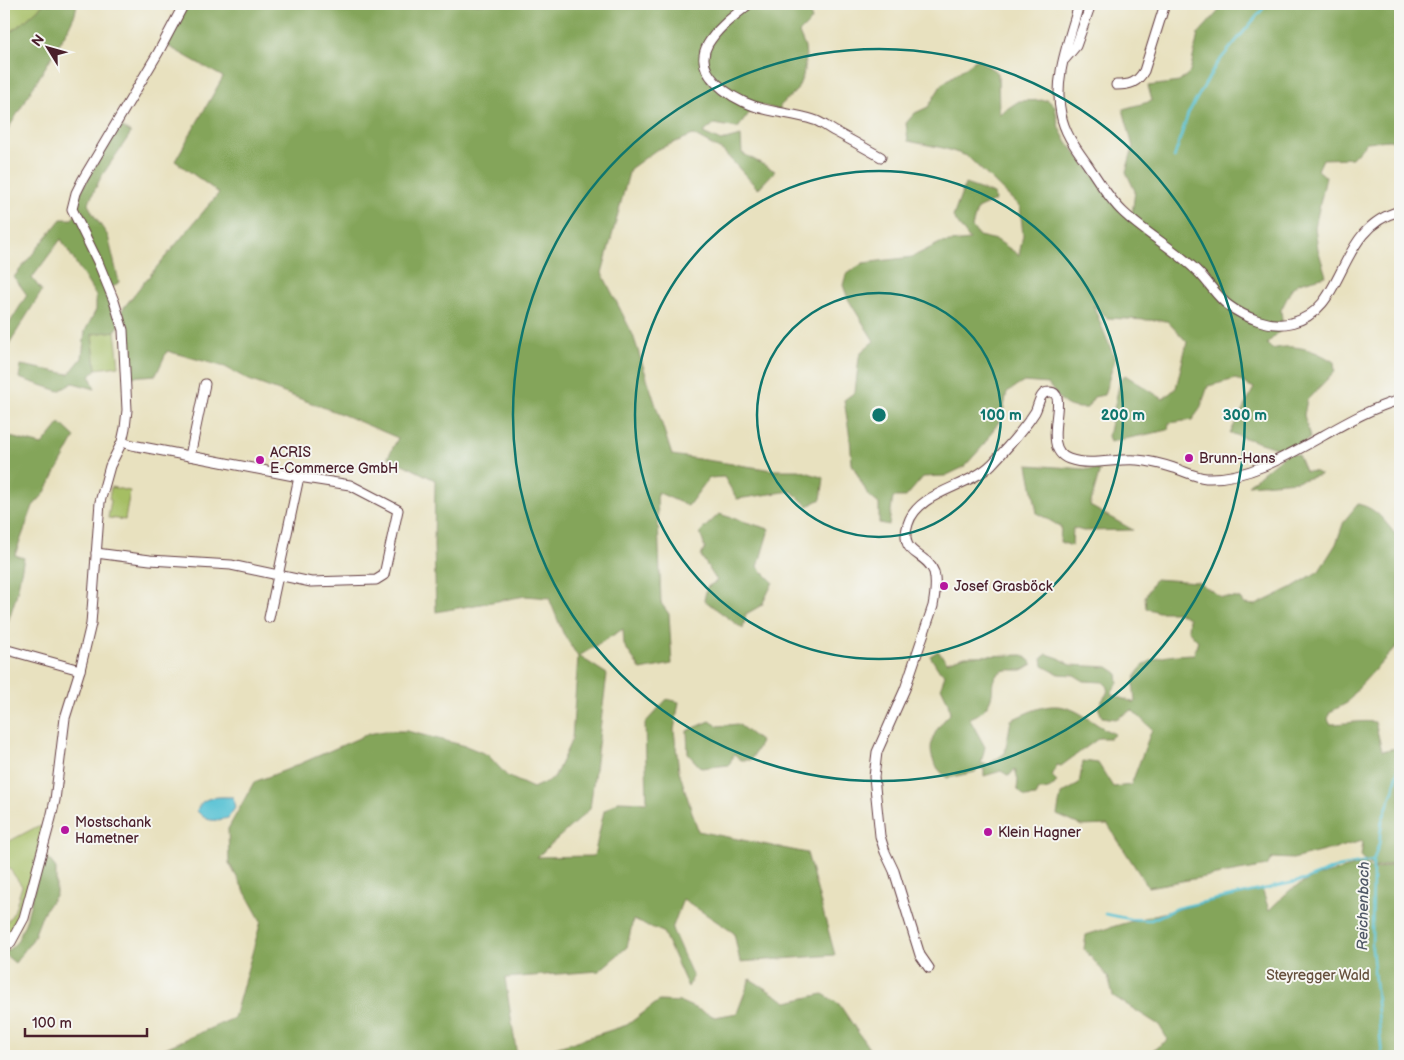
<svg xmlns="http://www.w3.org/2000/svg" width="1404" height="1060" font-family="'Balsamiq Sans',sans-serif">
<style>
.green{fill:#a5be64;stroke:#786e48}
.forest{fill:#84a55a;stroke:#676242}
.water{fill:#59c2d4;stroke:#527080}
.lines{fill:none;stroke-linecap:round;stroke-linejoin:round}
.stream{stroke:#59c2d4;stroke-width:2.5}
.minor-casing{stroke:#623c41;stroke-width:11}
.minor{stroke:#fff;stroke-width:9}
.ring{fill:none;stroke:#0f766e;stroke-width:2.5}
.poi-dot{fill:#b5179e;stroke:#f6f6f2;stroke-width:2}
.labels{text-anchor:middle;stroke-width:4;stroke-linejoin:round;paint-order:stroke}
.poi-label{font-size:14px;fill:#4a1f2b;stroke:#f6f6f2;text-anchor:start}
.park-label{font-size:14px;fill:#654f3c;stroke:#f6f6f2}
.water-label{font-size:15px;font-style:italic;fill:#4f5866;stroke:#f6f6f2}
.centre{fill:#0f766e;stroke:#f6f6f2;stroke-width:2.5}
.ring-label{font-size:15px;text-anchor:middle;font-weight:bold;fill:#0f766e;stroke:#f6f6f2;stroke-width:4;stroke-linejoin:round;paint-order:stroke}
</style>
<rect width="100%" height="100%" fill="#f6f6f2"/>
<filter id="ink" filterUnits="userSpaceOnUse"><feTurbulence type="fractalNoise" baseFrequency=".02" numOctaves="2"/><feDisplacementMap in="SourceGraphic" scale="10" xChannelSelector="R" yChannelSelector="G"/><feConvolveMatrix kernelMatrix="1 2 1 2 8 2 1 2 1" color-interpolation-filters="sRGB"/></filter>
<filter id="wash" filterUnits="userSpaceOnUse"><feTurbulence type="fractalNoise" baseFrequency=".0096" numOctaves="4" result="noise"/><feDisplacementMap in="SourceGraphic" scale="20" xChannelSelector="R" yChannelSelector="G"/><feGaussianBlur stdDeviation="1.12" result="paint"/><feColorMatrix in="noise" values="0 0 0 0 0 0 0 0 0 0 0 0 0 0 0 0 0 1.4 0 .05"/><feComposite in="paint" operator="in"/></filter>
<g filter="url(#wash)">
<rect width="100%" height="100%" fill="#e8e1bf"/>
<g class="green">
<path d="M4,4h40l-20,18 -20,15z"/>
<path d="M115,331l4,35 -23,3 -4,-35z"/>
<path d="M111,487l19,4 -5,29 -17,-2 3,-18 -2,-1z"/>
<path d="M38,826l6,2 -25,97 -15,20v-19l10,-14 8,-26 -18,-25v-17z"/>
</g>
<g class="forest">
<path d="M44,4h33l-2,10 -8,17 -63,105v-99l20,-15z"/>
<path d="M188,4h615l6,5 3,11 -13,13 6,14 1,11 -3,18 -6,14 -17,16v4l-24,-6 -18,24 -24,-4 -11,9 18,8 20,-5 1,17 33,18 -17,18 -35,-38 -30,-16 -37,15 -26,19 -28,104 31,62 39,120 101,15h26l25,8 -3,21 -13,7 -17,-15 -54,8 -13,-22 -15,1 -21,28 -31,-14 4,111 8,11 3,50 -31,6 -17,-25 -1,-16 -44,27 28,18 -17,135 -53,48 57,-1 10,-45 14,-10 29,1 -2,-79 22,-24 12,3 -5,28 5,41 19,60 109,22 28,102 -95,7 -6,-29 -51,-34 -11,30 21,48 -5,10 -25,-55 -30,-12 -6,27 -28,24 -94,7 12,78h-370l87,-38 27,-97 -32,-58 -1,-34 26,-47 32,-12 82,-36 17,-3h22l59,15 22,9 19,21 26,12 21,-10 18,-39 6,-82 -15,-24 -14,-35 -24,-2 -89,16 -2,-66 1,-66 -47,-23 10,-19 -54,-23 -95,-35 -24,-13 -58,-16 -11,24 -28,2 -2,-49 -4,-18 18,-23 79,-94 -44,-32 48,-84 -57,-32z"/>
<path d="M1225,4h175v139l-11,-3 -22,2 -15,16 -29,1 -5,11 8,7 -11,50 3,22 8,27 -27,7 -7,5 -11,22 2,18 -16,16 5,5c23,-6 43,1 62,13l1,9 -28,29 -3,15 6,23 -9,7 -9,1 -2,7 8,2 7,16 11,1 5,3 -24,6 -49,4 40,-33 -58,-19 24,-45 -18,-9 -28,7 -8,23 -8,11 -23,3 -1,7 -58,12 -2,-6 12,-55 5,-6 38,24 13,-11 11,-46 -20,-21 -60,-3 -14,-13 22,54 -11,36 -10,2 -7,11c-24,1 -25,-7 -39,-24l-24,-2 -17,10 -5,25 -20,30 -18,20 -19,9 -22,1 -17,20h-13l-4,28 -10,-2v-19l-11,-9 -16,-31 -2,-26 -6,-38 11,-8 4,-35 3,-6 12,-10 -26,-42 -5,-14 3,-10 17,-12 49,-6 28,-14 30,-3 -17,-23 12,-33 29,10 1,7 -18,8 -5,18 7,9 18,4 22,15 4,-20 -3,-28 -53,-51 -24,-8 -35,-7 -2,-18 9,-10 13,-6 14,-23 35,-25 21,14 1,41 20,-13 29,-1 7,7 4,21 7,13 65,81 4,-31 -9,-19 7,-25 -10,-38 29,-8 -4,-15 31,-4 11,-10 8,-38z"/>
<path d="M120,125l11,8 -30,44 -13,27 5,10 15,22 11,46 -12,10 12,34 -4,5 -23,3 4,35 -6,7 5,13 -22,-6 -14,8 -40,-13 2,-13 48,9 13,-16 3,-27 11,-21v-14l-35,-57 -29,39 10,13 -38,61v-20l23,-37 -13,-18 47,-58h11c9,-10 3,-15 8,-25 12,-24 26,-46 40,-69z"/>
<path d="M60,423l15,14 -31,57 -11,12 -18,49 9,3 -8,39 -9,28h-3v-186l6,-2 32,8z"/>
<path d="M1028,465l72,5 -10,36 43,24 -50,1 -10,-3 -1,18 -12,-4 1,-15 -24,-14z"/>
<path d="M1358,504c21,5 26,18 40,33h2l-1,75 1,1v30l-43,46 -10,14 -17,9 -2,7 2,5c16,0 30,-4 45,-2l7,29 14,-3 4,-5v119l-26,6 -13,-11 2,-16 -70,18 -21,-1 -5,8 -119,21 -40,-62 -26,1 -25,-11 4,-21 18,-10 4,-23 15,2 15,24 18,-2 21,-56 -20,-19 -16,9 -14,-2 -4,-10 9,-14 1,-6 -5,-5 -19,-1 -10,-6 -16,-1 -15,-8 -1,-8 5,-4 12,4 12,7 37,2 9,6 1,10 -6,8 -1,3 24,9c0,-6 -2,-15 -1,-21 5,-27 39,-27 60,-28l4,-13 -10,-11 1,-12 -12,-6h-19l-12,-4 -1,-11 10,-18 43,3 23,15 18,1 5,6 12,1 35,-17 28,-17 17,-27 8,-23z"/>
<path d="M719,514l50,15 -11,38 15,15 -11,23 -16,9 -3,15 -39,-29 3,-13 10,-6 -16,-25 4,-8 -5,-16z"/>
<path d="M938,651l9,11 18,-6 58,-1 10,9c-4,2 -7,5 -11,6 -9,1 -18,-3 -25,5 -6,6 -4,12 -5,19 -2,11 -12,22 -23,24l16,29 -4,16 7,2 17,-12 6,-33c25,-11 43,-22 70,-6 12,7 21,15 34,20l-5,4h-11l-38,28 -4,-1 -5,11 5,5c-5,8 -9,9 -18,9l-3,6 -11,1 -8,-8 1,-9 -3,-11 -6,7 -8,-5 -17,5v-7l-5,-1 -4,4 -28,6c-25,-21 -18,-44 3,-64l-2,-12 -7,-15 4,-13 -7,-5 -8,-13z"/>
<path d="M710,721l8,5 20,-2 23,18 -10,18h-10l-7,-6 -5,11 -28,3 -13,-14 -1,-23z"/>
<path d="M44,853l12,15v26l-13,19 -10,26 -18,24 -11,-9 13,-12 9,-21z"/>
<path d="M1366,863l7,7 27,-7v193h-250l1,-5 17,-11 -9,-15 -46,-29 -5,-19 -24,-28 2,-14c58,-19 117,-32 176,-46l7,21 21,-20 24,-13z"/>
<path d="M750,979l37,23 36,-8 16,10 35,52h-330l5,-6 78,-25 32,-24 22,1 34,15 22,-4z"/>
</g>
<path class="water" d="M233,797l2,11 -7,10c-14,3 -20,5 -31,-7 4,-16 22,-14 36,-14z"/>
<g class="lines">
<g class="stream">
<path d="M1174,158l14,-44 28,-49 51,-61"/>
<path d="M1105,914l25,5 21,1 26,-12 128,-28 33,-13 35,-6"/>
<path d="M1382,1056l-10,-108 1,-87 6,-17 3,-23 13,-36 5,-26"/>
</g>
</g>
</g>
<g filter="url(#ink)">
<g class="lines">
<g class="minor-casing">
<g id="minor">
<path d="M749,4c-15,12 -31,23 -41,40 -17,29 23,54 46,62 19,7 40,7 60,14 7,2 13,7 20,11 15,8 31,17 47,26"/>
<path d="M1079,4c-9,35 -26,73 -18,110 3,18 14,33 24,47 12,17 23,37 38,51 23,22 52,37 74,59 11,10 19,25 31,34 16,12 42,23 63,18 57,-13 44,-95 109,-112"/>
<path d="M1065,59l11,-13 15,-42"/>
<path d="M1116,85c14,0 21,-2 28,-14l21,-67"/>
<path d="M190,456l15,-72"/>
<path d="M96,553l54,7 81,5 80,17 65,-2 8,-5 14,-65 -48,-25 -51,-8 -167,-32 -10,-3"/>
<path d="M269,618l30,-141"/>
<path d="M4,649l76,21"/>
<path d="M4,950l7,-8 13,-24 27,-100 4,-18 10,-82 15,-48 11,-46 9,-122 10,-36 12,-24 3,-14 2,-18 -4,-80 -9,-29 -16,-39 -26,-53 4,-16 7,-14 75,-126 26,-49"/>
<path d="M929,968l-9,-13 -26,-84 -9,-19 -5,-16 -6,-59 3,-25 28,-63 28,-83c2,-11 4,-23 1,-34 -8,-21 -36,-16 -26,-48 10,-33 60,-36 84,-60 15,-16 31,-33 43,-52 4,-7 4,-20 14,-20 23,-1 -11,56 20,67 22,8 46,-1 68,1 12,1 25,4 37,8 10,3 21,9 32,10 66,3 130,-61 194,-78"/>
</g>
</g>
<use href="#minor" class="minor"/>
</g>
</g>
<g class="ring">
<circle cx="879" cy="415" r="122"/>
<circle cx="879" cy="415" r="244"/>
<circle cx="879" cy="415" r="366"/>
</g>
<g class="poi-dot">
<circle cx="1189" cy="458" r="5"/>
<circle cx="260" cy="460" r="5"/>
<circle cx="944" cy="586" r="5"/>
<circle cx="65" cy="830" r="5"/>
<circle cx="988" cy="832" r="5"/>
</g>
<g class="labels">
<g class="poi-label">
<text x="270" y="457">ACRIS<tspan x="270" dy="16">E-Commerce GmbH</tspan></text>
<text x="1199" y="463">Brunn-Hans</text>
<text x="954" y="591">Josef Grasböck</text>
<text x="75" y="827">Mostschank<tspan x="75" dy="16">Hametner</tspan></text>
<text x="998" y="837">Klein Hagner</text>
</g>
<g class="park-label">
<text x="1318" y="980">Steyregger Wald</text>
</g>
<g class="water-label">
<text transform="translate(1363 906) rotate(-89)" y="5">Reichenbach</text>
</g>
</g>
<circle cx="879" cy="415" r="8" class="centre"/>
<g class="ring-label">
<text x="1001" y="420">100 m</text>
<text x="1123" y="420">200 m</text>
<text x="1245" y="420">300 m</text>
</g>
<rect width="1404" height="1060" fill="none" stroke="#f6f6f2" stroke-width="20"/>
<g transform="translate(48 48) rotate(307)" stroke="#f6f6f2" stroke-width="4" paint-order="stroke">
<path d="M0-4L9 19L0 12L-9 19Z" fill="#4a1f2b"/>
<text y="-8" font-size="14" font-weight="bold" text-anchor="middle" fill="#4a1f2b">N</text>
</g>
<path d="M25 1028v8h122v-8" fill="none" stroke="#4a1f2b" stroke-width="2.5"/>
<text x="32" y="1028" font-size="15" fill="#4a1f2b" stroke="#f6f6f2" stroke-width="4" paint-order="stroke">100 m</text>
</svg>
